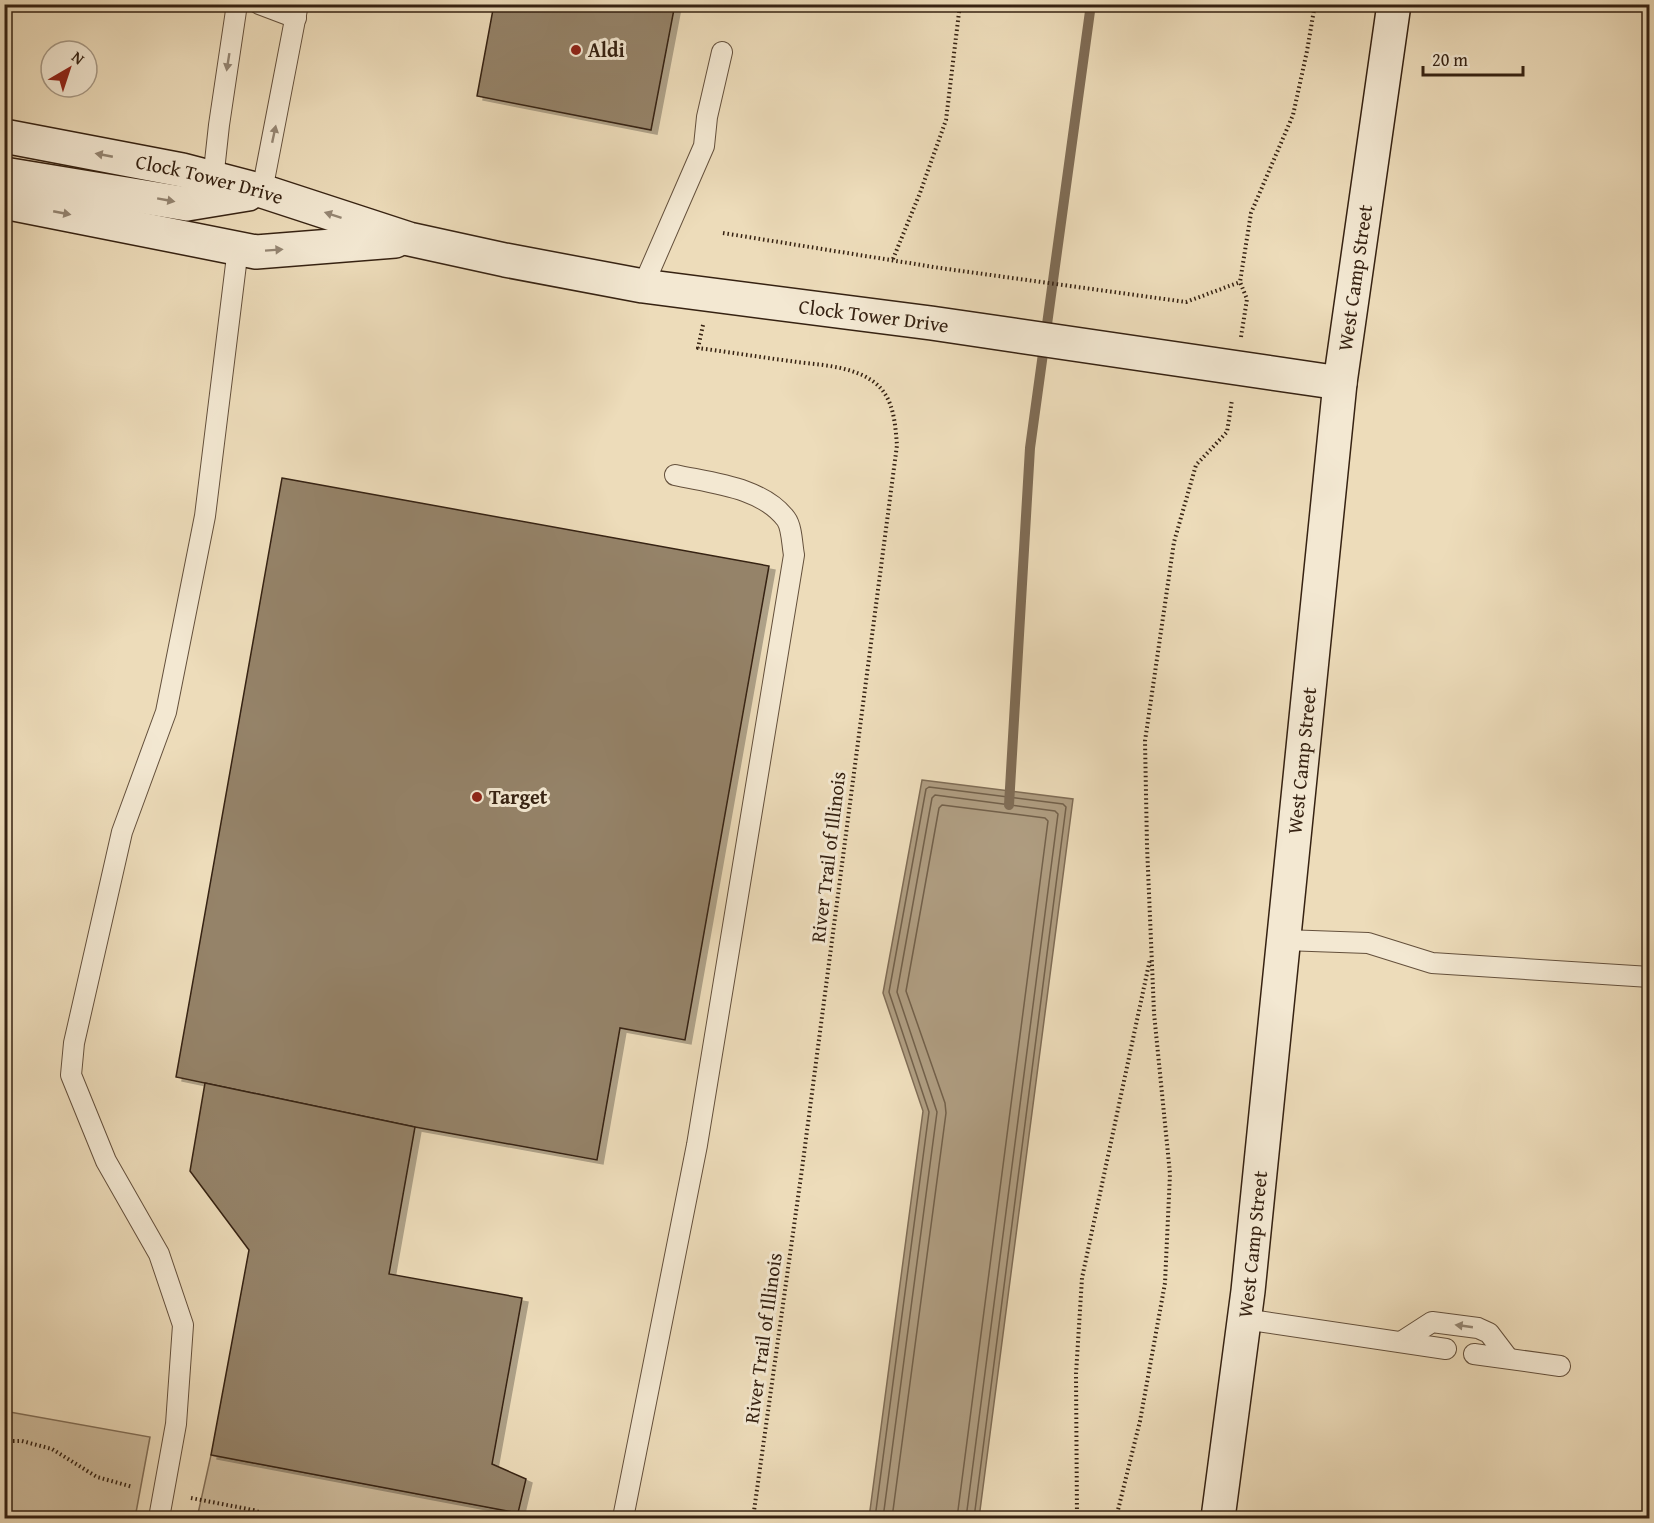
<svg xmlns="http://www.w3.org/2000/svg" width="1654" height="1523" font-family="'Gentium Book Plus',serif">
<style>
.green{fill:#cebc9d;stroke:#826f58;stroke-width:1.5}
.water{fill:#af9d81;stroke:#7f6c55;stroke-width:1.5}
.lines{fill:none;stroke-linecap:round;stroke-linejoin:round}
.shore{stroke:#72604a;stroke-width:1.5}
.stream{stroke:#7f6c55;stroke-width:10}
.building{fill:#958369;stroke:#362212;stroke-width:1.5;filter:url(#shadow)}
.service-casing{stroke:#64503c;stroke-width:22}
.secondary-casing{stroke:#362212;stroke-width:36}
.path{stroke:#362212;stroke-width:4;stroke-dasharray:1.5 3;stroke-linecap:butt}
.service{stroke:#f3e8d2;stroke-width:20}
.secondary{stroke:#f3e8d2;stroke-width:33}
.oneway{fill:#948572}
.poi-dot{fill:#8f2418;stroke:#f3e8d2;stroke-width:2}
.labels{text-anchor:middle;stroke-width:6;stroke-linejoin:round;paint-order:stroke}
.poi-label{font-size:20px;font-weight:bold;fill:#362212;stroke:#f3e8d2;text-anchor:start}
.street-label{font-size:20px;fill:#362212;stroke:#f3e8d2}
</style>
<defs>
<filter id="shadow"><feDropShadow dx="6" dy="4" stdDeviation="0" flood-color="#0004"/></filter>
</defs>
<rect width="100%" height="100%" fill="#eddcba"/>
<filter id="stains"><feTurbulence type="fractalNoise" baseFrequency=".00333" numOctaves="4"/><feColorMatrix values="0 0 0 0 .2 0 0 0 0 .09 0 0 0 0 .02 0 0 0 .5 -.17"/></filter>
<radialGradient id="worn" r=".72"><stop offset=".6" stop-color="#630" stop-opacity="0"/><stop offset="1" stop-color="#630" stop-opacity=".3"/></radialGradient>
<g class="green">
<path d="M4,1411l146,26 -15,81h-101l-29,-5z"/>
<path d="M211,1455l335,63h-349z"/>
</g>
<path class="water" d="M922,780l151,19 -94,719h-110l54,-407 -40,-118z"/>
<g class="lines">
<g class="shore">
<path d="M875,1518l54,-406 -40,-120 37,-203 3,-2 134,17 3,3 -92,711"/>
<path d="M883,1518l54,-406 -40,-120 35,-194 3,-3 120,16 3,3 -92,704"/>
<path d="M892,1518l54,-405 -1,-10 -39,-112 33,-183 3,-3 103,13 3,3 -91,697"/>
</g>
<path class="stream" d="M1009,805l21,-357 61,-444"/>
</g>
<g class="building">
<path d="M494,4h181l-24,126 -174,-34z"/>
<path d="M282,478l487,88 -84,474 -65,-12 -23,132 -182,-33 -239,-50z"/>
<path d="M205,1083l210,44 -26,147 133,24 -30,166 34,15 -8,34 -307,-58 38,-205 -59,-79z"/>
</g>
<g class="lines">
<g class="service-casing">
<g id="service">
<path d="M259,4l37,14"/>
<path d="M213,180l6,-55 18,-121"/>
<path d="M262,191l36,-187"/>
<path d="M643,286l61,-140 3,-29 15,-65"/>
<path d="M1284,940l84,3 64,20 218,14"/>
<path d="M1244,1319l202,30"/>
<path d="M1401,1342l31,-20 46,6 11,5 19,25"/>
<path d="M1474,1354l86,12"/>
<path d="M159,1518l17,-94 7,-99 -24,-71 -53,-93 -35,-86 3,-32 48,-211 44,-120 39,-196 33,-268"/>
<path d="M623,1518l74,-373 97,-590c-2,-10 -2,-28 -8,-36 -24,-32 -75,-36 -111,-44"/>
</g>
</g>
<g class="secondary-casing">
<g id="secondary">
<path id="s1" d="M4,136l178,34 80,21 147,48 96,21 138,26 288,37 409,60"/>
<path d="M4,174l183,30 61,-10"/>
<path d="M4,202l252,50 139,-11"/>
<path id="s2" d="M1218,1518l30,-227 92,-908 54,-379"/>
</g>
</g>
<g class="path">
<path d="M723,233l217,35 246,34 54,-20"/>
<path d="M893,259l27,-66 26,-73 14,-116"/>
<path d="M703,325l-5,23c31,4 61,9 92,13 27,4 61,4 84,21 20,15 21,41 23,63l-95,724 -49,349"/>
<path d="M1241,337l6,-38 -7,-17 11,-69 42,-98 14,-64 8,-47"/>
<path d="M4,1441h18l30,8 45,28 36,10"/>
<path d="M191,1498l62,12 23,8"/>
<path d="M1077,1518l-1,-144 6,-96 68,-319"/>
<path d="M1116,1518l24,-97 25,-138 5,-109 -16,-161 -7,-167 -2,-105 29,-199 22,-77 31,-33 5,-32"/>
</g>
<use href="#service" class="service"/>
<use href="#secondary" class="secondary"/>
</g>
<defs><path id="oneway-solid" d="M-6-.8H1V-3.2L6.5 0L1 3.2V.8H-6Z" transform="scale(1.5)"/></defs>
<g class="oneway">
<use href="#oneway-solid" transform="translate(228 62) rotate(99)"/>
<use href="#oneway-solid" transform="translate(274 134) rotate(-78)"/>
<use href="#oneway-solid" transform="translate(104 155) rotate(-169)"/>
<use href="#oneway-solid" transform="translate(166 200) rotate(10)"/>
<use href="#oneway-solid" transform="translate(62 213) rotate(11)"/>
<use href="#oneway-solid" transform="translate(333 215) rotate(-162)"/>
<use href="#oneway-solid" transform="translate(274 250) rotate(-4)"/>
<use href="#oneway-solid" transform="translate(1464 1326) rotate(-172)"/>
</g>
<g class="poi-dot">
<circle cx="576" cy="50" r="6"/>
<circle cx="477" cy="797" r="6"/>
</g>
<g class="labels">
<g class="poi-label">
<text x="588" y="57">Aldi</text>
<text x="489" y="804">Target</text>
</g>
<g class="street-label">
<text dy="7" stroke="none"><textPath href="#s1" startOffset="210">Clock Tower Drive</textPath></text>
<text dy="7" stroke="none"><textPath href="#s2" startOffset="1248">West Camp Street</textPath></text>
<text dy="7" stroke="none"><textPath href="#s1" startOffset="890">Clock Tower Drive</textPath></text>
<text dy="7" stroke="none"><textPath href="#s2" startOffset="762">West Camp Street</textPath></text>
<text transform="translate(828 857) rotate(-83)" y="7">River Trail of Illinois</text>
<text dy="7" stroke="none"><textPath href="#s2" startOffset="276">West Camp Street</textPath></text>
<text transform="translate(763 1338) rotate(-82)" y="7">River Trail of Illinois</text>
</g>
</g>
<rect width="1654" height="1523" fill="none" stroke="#eddcba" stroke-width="24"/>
<rect x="6" y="6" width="1642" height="1511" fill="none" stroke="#362212" stroke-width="3"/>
<rect x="12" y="12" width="1630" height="1499" fill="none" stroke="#362212" stroke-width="1.5"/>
<g transform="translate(69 69) rotate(39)"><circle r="28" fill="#f3e8d2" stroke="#a79985" stroke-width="1.5"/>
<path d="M0-4.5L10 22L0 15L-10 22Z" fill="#8f2418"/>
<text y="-9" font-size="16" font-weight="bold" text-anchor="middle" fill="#362212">N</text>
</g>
<path d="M1423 66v9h100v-9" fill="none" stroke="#362212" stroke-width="3"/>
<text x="1432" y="66" font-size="18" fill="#362212" stroke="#f3e8d2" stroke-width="4.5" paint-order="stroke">20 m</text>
<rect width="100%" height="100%" filter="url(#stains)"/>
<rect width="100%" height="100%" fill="url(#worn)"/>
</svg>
